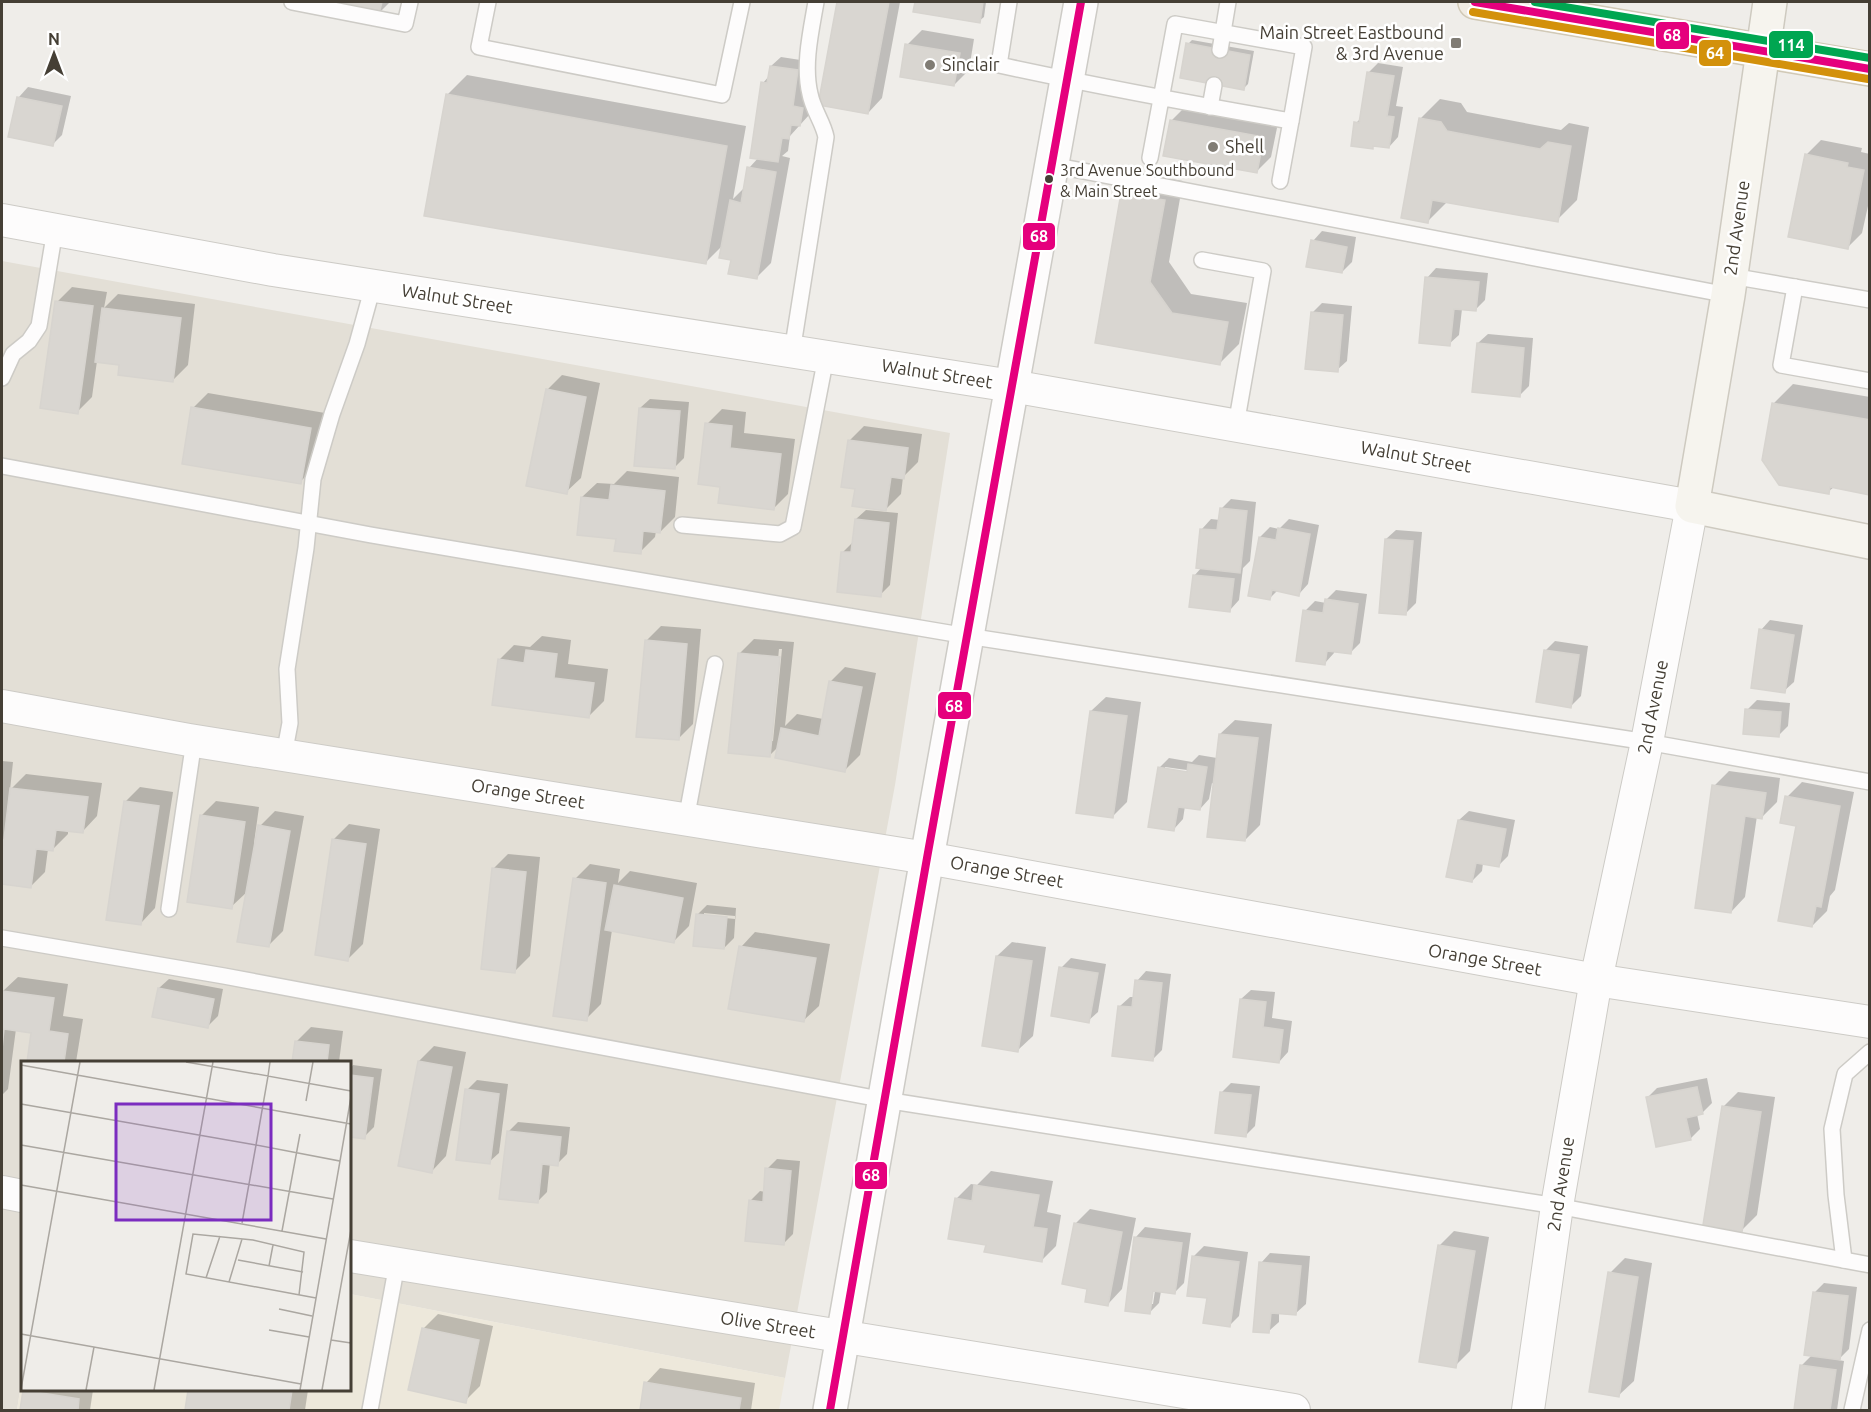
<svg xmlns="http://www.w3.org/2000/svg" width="1871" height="1412" font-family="Ubuntu,sans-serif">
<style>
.residential{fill:#e3dfd6}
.education{fill:#ede8db}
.shadow{fill:#0003;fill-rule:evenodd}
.building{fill:#d9d6d1;stroke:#d7d4cf;stroke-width:1.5}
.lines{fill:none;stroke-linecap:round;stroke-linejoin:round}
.service-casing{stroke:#cdcbc6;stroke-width:18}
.minor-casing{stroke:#cdcbc6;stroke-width:34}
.tertiary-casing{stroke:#cdcbc6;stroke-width:36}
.secondary-casing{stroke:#cecac0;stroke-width:36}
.primary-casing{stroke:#d1c9b6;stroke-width:36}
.service{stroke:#fdfcfc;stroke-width:15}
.minor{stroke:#fdfcfc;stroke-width:32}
.tertiary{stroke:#fdfcfc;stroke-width:33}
.secondary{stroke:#f6f4ee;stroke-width:33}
.primary{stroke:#f1ece3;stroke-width:33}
.bus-1-casing{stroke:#fff;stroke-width:12}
.bus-2-casing{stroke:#fff;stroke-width:12}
.bus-3-casing{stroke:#fff;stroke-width:12}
.bus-1{stroke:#e5007d;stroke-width:8}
.bus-2{stroke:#d3910b;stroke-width:8}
.bus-3{stroke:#00a651;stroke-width:8}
.poi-dot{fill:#807c74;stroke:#fff;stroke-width:2}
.bus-dot{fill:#453f35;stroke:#fff;stroke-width:2}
.labels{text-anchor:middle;stroke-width:5;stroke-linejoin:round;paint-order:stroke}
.bus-label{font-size:16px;fill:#453f35;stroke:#fff;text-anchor:start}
.poi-label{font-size:18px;fill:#453f35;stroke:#fff;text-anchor:start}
.street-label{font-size:18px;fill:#453f35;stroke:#fff}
.inset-road{fill:none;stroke:#aba7a1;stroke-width:1.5}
.view{fill:#7b2cbf;fill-opacity:0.15;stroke:#7b2cbf;stroke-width:3}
.inset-edge{fill:none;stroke:#453f35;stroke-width:3}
.line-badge{stroke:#fff;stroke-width:2}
.badge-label{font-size:16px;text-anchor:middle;font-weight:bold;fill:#fff}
</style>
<rect width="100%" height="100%" fill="#efede9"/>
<path class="residential" d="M2,261l948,172 -55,352 -110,593 -435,-84v-232h-328v315l-5,33h-15z"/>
<path class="education" d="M350,1294l435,84 -6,32h-762l5,-33v13h328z"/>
<g class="shadow">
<path d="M343,2h47l-11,11 -37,-7z"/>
<path d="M839,2h61l-18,96 -14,15 -48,-9z"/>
<path d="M916,2h70l-2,15 -5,4 -64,-11z"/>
<path d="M922,30l52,9 -5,31 -15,15 -47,-40z"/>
<path d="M1192,40l62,11 -6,33 -4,4 -56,-44z"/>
<path d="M781,57l26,4 -5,36 9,1 -2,17 -19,21 -2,15 -6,5 8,2 -19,105 -15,15 -23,-20 -10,-13 -17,17 -259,-167 20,-20 279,51 -13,73 12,-12 4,-19 10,-11 4,-74 6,-7 2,-10z"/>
<path d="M1378,63l25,4 -7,39 7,1 -5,30 -9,10 -14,-3 -3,4 -16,-25 6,-6 6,-44z"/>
<path d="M28,87l43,9 -9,39 -9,9 -43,-8 9,-39z"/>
<path d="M1440,99l21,4 6,9 94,18 8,-7 20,4 -12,73 -20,20 -110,-18 -19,19 -8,-102z"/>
<path d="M1186,106l92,17 -7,34 -15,15 -85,-51z"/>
<path d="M1821,140l41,8 -1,4 9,2v43l-8,36 -14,14 -42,-92z"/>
<path d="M1142,174l41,7 -14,81 22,32 56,9 -8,41 -19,19 -124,-21 27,-148z"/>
<path d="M1322,231l34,6 -4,25 -10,10 -29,-31z"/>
<path d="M1436,268l52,5 -3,27 -10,10 -13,-1 -3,26 -10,9 -22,-66z"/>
<path d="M72,287l35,5 -3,16 14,-14 77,10 -7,61 -15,15 -53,-16 -23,-3 -5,36 -15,15 -20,-110z"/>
<path d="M1322,303l30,3 -5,55 -10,9 -25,-57z"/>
<path d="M1488,334l45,4 -4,48 -10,10 -41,-53z"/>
<path d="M562,375l38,8 -19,95 -15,14 -19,-102z"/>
<path d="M1793,384l77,13v96l-36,-6 -6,5 -55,-88z"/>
<path d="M208,393l117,20 -10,54 -15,15 -107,-74z"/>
<path d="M650,399l39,3 -5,56 -10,10 -34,-60z"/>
<path d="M722,409l24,3 -2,21 51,6 -7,55 -15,15 -51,-24 -15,-61z"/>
<path d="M864,426l58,8 -4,28 -15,15 -2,17 -16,16 -29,-22 -7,-47z"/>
<path d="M627,471l52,6 -4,40 -15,15 -4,-1 -1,6 -15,15 -23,-14 -35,-41 15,-14 17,1z"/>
<path d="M1231,499l25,3 -6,59 -7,7 -4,32 -9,10 -36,-34 8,-9v-38l9,-10 9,1 1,-11z"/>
<path d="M866,510l32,3 -8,72 -10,10 -37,-43 10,-10 3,-23z"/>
<path d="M1289,519l30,6 -11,59 -9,10 -21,-4 -9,9 -9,-62 10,-10 9,2z"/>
<path d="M1396,530l26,2 -6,71 -10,10 -20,-74z"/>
<path d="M1336,590l31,4 -7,49 -10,10 -15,-3 -1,3 -9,10 -20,-52 10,-10 11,2v-3z"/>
<path d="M1770,620l33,5 -9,57 -10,9 -23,-61z"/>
<path d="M661,626l40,3 -8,95 -15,15 -32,-98z"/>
<path d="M542,636l29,4 -3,24 40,5 -4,32 -15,15 -90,-56 15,-15 16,2z"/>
<path d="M754,639l40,3 -9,84 12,-12 26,5 8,-38 14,-14 31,6 -16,82 -15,15 -66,-24 -10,10 -30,-102zM779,649h3l-9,92h-3z"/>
<path d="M1555,641l33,5 -7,50 -10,10 -25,-56z"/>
<path d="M1106,697l35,5 -14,100 -15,15 -21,-106z"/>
<path d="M1757,700l33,3 -2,23 -10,10 -31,-26z"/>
<path d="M1235,720l37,4 -12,101 -15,15 -31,-56 -2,-1 -3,16 -9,10 -15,-3 -2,13 -9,10 -15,-61 10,-10 23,4 7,-7 18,3 3,-24zM1165,767l29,4v3l-29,-4z"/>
<path d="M2,761l11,1 -3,28 16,-16 76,9 -5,33 -14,15 -15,-1v4l-15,15h-5l-3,23 -14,14 -29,-3 3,-45 -3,3z"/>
<path d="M1729,771l51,7 -3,24 -15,15 -5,-1 -12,81 -14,15 -17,-126z"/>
<path d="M1802,782l52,10 -19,98 -5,6 -3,15 -15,15 -14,-101 -11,-28z"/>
<path d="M140,787l33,5 -18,116 -14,15 -16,-121z"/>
<path d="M216,801l43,6 -5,36 2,1 4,-18 15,-15 29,5 -21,115 -15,15 -20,-55 -17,16 -30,-91z"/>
<path d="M1469,811l46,9 -7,36 -10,10 -15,-3 -1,8 -10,10 -24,-5 11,-56z"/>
<path d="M349,824l31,5 -17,115 -15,15 -32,-5 18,-115z"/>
<path d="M508,854l32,3 -10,99 -15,15 -21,-103z"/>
<path d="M590,864l30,5 -2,14 12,-12 67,12 -8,43 -15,15 -62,-11 -11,74 -15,15 -11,-140z"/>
<path d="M707,905l29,3 -2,30 -10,10 -27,-33zM704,913l31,3v3l-31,-3z"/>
<path d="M755,932l75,12 -11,62 -15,14 -63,-73z"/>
<path d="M1012,942l34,5 -13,89 -15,14 -21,-94z"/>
<path d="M1071,958l35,6 -8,48 -10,9 -27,-53z"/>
<path d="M1146,971l25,3 -9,76 -9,9 -33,-53 10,-9h5l2,-16z"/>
<path d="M18,977l50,7 -5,32 20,3 -7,43h-48l5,-31 -17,-2 -8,60 -6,6v-94l1,-10z"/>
<path d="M169,979l54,10 -5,27 -10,10 -49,-38z"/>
<path d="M1251,990l24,2 -3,26 20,3 -4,31 -9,10 -38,-63z"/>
<path d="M311,1027l32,4 -4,31h-45l2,-20z"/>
<path d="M434,1046l32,6 -20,104 -14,15 -13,-110z"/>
<path d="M353,1065l29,4 -8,58 -10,10 -14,-2v-66z"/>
<path d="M1707,1078l5,25 -10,10 -5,1 3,15 -10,10 -42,-42 9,-9z"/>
<path d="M477,1080l31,4 -9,69 -10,9 -22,-72z"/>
<path d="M1231,1083l29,3 -5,40 -9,9 -25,-42z"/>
<path d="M1738,1092l37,5 -18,118 -15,15 -19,-123z"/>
<path d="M518,1122l52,5 -3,27 -10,10 -7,-1 -3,29 -10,10 -29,-70z"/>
<path d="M777,1159l23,2 -7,73 -9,9 -34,-42 10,-10 5,1 2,-23z"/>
<path d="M991,1171l62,10 -6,31 14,3 -5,31 -15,15 -54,-17 -31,-45 15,-15 6,1z"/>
<path d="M1090,1209l46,9 -14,71 -14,15 -19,-16 -14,-64z"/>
<path d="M1145,1227l46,6 -7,50 -9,9 -14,-1 -2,12 -9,9 -14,-75zM1153,1284h3l-3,20h-3z"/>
<path d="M1454,1231l35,6 -19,114 -15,15 -16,-120z"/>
<path d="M1204,1246l44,6 -9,64 -10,10 -35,-70z"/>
<path d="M1270,1253l40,3 -4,48 -10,9 -17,-1v10l-10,9 -8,-68z"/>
<path d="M1625,1258l27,5 -18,118 -15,14 -9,-122z"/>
<path d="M1824,1283l33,4 -8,62 -11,11 6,1 -7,49h-42l7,-45 10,-10 2,-62z"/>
<path d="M438,1314l55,12 -13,60 -15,15 -42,-72z"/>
<path d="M660,1368l95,15 -4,27h-110l5,-27z"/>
<path d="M26,1390h67l-3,20h-69z"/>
<path d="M190,1390h118l-3,20h-118z"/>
</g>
<g class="building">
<path d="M341,2h41l-3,12 -39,-7z"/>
<path d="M837,2h52l-21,112 -50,-9z"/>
<path d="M915,2h68l-3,21 -67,-11z"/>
<path d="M1186,43l64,12 -6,35 -64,-12z"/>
<path d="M905,44l55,9 -6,33 -54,-9z"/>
<path d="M770,66l28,4 -5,36 10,2 -3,18 -9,-1 -2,14 -7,-1 -4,24 -28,-4 11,-76 6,1z"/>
<path d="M1367,72l27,4 -7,40 7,1 -5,31 -16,-2v3l-22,-3 3,-24 5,1z"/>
<path d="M446,94l281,52 -21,118 -282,-48z"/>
<path d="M17,97l45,9 -9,40 -45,-9z"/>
<path d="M1419,118l22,4 6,9 93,18 8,-7 23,4 -13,76 -126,-22 -4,23 -27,-5z"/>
<path d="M1170,120l94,17 -7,36 -94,-17z"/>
<path d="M1805,154l43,9 -1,4 17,3 -16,79 -60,-12z"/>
<path d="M747,167l29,5 -19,107 -29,-5 3,-14 -12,-2 11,-58 11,3z"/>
<path d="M1121,193l44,7 -15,82 22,31 56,9 -8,43 -125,-22z"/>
<path d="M1311,240l36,7 -5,26 -36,-6z"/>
<path d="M1425,277l54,5 -3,29 -22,-2 -4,37 -31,-3z"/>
<path d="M55,301l38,5 -15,108 -38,-6z"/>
<path d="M102,308l79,10 -8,64 -55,-7 1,-10 -24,-3z"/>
<path d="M1311,312l32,3 -5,57 -33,-3z"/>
<path d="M1477,343l47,5 -4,49 -48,-5z"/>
<path d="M546,389l40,8 -19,97 -41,-8z"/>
<path d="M1772,403l98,17v75l-40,-8 -1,7 -50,-9 -17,-25z"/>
<path d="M191,407l120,21 -10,56 -119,-20z"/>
<path d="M639,408l41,3 -5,58 -41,-3z"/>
<path d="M705,423l27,3 -2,22 51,6 -7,56 -56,-7 2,-16 -22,-3z"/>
<path d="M848,440l60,8 -4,31 -13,-2 -5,34 -34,-5 3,-17 -14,-2z"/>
<path d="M611,485l54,6 -5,42 -17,-2 -2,23 -27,-3 2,-12 -39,-4 4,-38 28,3z"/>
<path d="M1220,508l27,3 -7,62 -44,-5 4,-39 17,1z"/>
<path d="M855,519l34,4 -8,74 -44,-5 4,-40h10z"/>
<path d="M1278,528l32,6 -11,62 -27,-6 -2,10 -22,-4 11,-59 17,3z"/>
<path d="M1385,539l28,2 -7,74 -27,-2z"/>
<path d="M1193,575l41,4 -4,33 -41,-5z"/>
<path d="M1325,599l33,5 -7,50 -24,-3 -2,14 -29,-4 7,-51 20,3z"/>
<path d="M1759,629l35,6 -9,58 -34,-5z"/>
<path d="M645,640l42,4 -8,96 -43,-3z"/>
<path d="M526,650l31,4 -3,24 40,5 -5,35 -97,-13 6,-46 26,4z"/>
<path d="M1544,650l35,5 -8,53 -35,-6z"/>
<path d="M738,653l42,4 -10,100 -42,-4z"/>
<path d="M829,681l33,6 -17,85 -70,-14 6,-30 38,8z"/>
<path d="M1745,709l36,3 -2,25 -36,-3z"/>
<path d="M1090,711l37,5 -14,102 -37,-5z"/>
<path d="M1219,734l39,4 -13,103 -38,-4z"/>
<path d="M1188,764l19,3 -7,43 -22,-3 -4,24 -26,-4 10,-60 29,5z"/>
<path d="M1712,785l54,8 -4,26 -17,-3 -14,97 -36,-5z"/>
<path d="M10,788l78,9 -5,36 -27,-3 -3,21 -17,-2 -5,39 -29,-4v-28z"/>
<path d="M1785,796l55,10 -19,101 -5,-1 -4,21 -34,-6 18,-95 -16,-3z"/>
<path d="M124,801l35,5 -18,119 -35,-5z"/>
<path d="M200,815l45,7 -13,87 -45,-7z"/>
<path d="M1458,820l48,9 -7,38 -23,-4 -4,19 -26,-5z"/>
<path d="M258,825l32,6 -21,116 -32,-5z"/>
<path d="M332,839l34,5 -18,117 -33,-6z"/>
<path d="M492,868l34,4 -11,101 -34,-4z"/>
<path d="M573,878l33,5 -19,138 -34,-5z"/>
<path d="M614,885l69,13 -9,45 -69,-13z"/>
<path d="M696,914l31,3 -3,32 -31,-3z"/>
<path d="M739,946l77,12 -12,64 -76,-13z"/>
<path d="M996,956l36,5 -14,91 -36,-6z"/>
<path d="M1059,967l39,6 -9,50 -38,-7z"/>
<path d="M1135,980l27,3 -9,78 -41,-5 6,-50 14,1z"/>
<path d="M158,988l56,11 -6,29 -56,-11z"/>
<path d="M2,991l52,7 -5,33 19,3 -4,28h-37l4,-29 -27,-4 -2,20z"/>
<path d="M1240,999l26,3 -3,25 20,3 -4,33 -46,-6z"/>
<path d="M295,1041l34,4 -2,17h-35z"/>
<path d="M418,1061l34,6 -20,106 -34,-7z"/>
<path d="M350,1075l23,3 -8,61 -15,-2z"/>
<path d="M1697,1087l6,27 -17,4 5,22 -35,7 -10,-50z"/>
<path d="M465,1089l34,5 -9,70 -34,-4z"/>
<path d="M1220,1092l31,3 -5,42 -31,-4z"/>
<path d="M1722,1106l39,6 -19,120 -39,-7z"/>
<path d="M507,1131l54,6 -3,29 -16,-2 -4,39 -39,-4z"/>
<path d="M765,1168l26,3 -7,74 -39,-4 4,-41 14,2z"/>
<path d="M974,1185l65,10 -6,32 14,2 -5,33 -58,-10 2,-7 -38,-6 7,-41 17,3z"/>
<path d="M1074,1223l48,9 -14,74 -23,-4 2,-13 -25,-5z"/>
<path d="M1134,1237l48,6 -7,51 -22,-3 -3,23 -25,-3z"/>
<path d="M1438,1245l37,6 -19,117 -37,-6z"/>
<path d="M1192,1256l47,6 -9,65 -27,-4 4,-25 -20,-2z"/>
<path d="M1259,1262l42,4 -5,49 -25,-2 -2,20 -16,-1z"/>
<path d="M1608,1272l30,5 -19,120 -30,-5z"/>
<path d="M1813,1292l35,4 -8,64 -36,-5z"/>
<path d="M422,1328l57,12 -13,63 -58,-13z"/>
<path d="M1800,1365l36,5 -6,40h-36z"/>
<path d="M644,1382l97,16 -2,12h-99z"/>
<path d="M23,1390l56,9 -1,11h-58z"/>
<path d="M188,1390h104l-3,20h-104z"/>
</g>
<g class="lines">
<g class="service-casing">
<g id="service">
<path d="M292,2l113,22 5,-22"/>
<path d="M488,2l-9,45 243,48 20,-93"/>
<path d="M1009,2l-10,63c97,21 194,39 292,56l13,-74 -129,-23 -25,134"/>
<path d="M1220,50l8,-48"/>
<path d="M1210,107l4,-22"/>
<path d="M1052,165l676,130"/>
<path d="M1280,181l11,-60"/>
<path d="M1202,260l61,11 -27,154"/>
<path d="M1731,276l139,24"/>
<path d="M1795,287l-14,78 89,16"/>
<path d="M792,352l34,-215c-3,-15 -13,-27 -16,-43 -7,-29 1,-63 6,-92"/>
<path d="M2,378l11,-24 16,-13 10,-15 16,-96"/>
<path d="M2,466l369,69 596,101 680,106 223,40"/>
<path d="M682,525l98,9 13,-7 33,-170"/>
<path d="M284,755l6,-32 -3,-54 19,-121 7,-69 19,-65 25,-70 16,-58"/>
<path d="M686,820l29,-156"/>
<path d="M169,909l25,-168"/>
<path d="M2,938l222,38 661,124 672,106 313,59"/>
<path d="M1844,1260l-8,-65 -4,-66 13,-55 25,-22"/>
<path d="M370,1410l27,-146"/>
<path d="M1852,1410l18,-80"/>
</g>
</g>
<g class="minor-casing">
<g id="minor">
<path d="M2,220l271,50 739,116 680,120 -45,236 -51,238 -39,226 -29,204"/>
<path d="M2,706l187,34 738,118 669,122 274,42"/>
<path d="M2,1192l20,4"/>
<path d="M350,1256l944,154"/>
</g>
</g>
<g class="tertiary-casing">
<path id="tertiary" d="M830,1410l97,-552 154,-856"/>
</g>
<g class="secondary-casing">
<path id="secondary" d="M1770,2l-42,293 -36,211 178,36"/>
</g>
<g class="primary-casing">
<path id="primary" d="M1475,2l395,67"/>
</g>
<use href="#service" class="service"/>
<use href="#minor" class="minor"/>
<use href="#tertiary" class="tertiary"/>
<use href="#secondary" class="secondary"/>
<use href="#primary" class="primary"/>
<g class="bus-1-casing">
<g id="bus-1">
<path d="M1475,2l395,67"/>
<path d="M830,1410l97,-552 154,-856"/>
</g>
</g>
<g class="bus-2-casing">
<path id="bus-2" d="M1473,12l395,67"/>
</g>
<g class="bus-3-casing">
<path id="bus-3" d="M1535,2l335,56"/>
</g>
<use href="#bus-1" class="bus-1"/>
<use href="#bus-2" class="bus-2"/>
<use href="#bus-3" class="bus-3"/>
</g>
<g class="poi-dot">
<rect x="1450" y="37" width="12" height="12" rx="3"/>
<circle cx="930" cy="65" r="6"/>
<circle cx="1213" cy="147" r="6"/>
</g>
<circle class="bus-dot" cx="1049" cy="179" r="5"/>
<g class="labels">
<g class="bus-label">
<text x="1060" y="176">3rd Avenue Southbound<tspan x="1060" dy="21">&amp; Main Street</tspan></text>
</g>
<g class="poi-label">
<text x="1444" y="39" text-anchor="end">Main Street Eastbound<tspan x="1444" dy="21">&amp; 3rd Avenue</tspan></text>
<text x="942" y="71">Sinclair</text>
<text x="1225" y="153">Shell</text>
</g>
<g class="street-label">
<text transform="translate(1737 228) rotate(-82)" y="6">2nd Avenue</text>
<text transform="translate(457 299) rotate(9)" y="6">Walnut Street</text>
<text transform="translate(937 374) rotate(9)" y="6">Walnut Street</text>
<text transform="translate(1416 457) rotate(10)" y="6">Walnut Street</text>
<text transform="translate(1653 707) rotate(-79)" y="6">2nd Avenue</text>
<text transform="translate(528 794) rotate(9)" y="6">Orange Street</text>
<text transform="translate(1007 872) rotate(10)" y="6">Orange Street</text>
<text transform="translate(1485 960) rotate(10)" y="6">Orange Street</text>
<text transform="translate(1561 1184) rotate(-81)" y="6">2nd Avenue</text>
<text transform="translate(768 1325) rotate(9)" y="6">Olive Street</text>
</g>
</g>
<g transform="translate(21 1061)">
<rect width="330" height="330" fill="#efede9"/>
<path class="inset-road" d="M165,1l82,14 2,-14M0,4l330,59M330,30l-83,-15 -12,69 84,16 11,-64M285,40l7,-39M0,43l235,41 -14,78M0,84l312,54M0,124l305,54M261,170l18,-97M217,199l65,12M248,205l4,-21M185,217l14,-42M208,221l13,-43M278,234l5,-43 -51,-12 -60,-6 -7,40 130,24M258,248l33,7M248,269l40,7M0,273l280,50M310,279l20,3M0,328l59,-327M65,329l8,-43M133,329l59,-328M279,329l40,-229M301,329l29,-160"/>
<path class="view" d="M95,43h155v116h-155z"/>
<rect width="330" height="330" class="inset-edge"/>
</g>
<g class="line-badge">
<rect x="1655" y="21" width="35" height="29" rx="6" fill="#e5007d"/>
<rect x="1768" y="30" width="46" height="29" rx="6" fill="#00a651"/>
<rect x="1698" y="39" width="34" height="28" rx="6" fill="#d3910b"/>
<rect x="1022" y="222" width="34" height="29" rx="6" fill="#e5007d"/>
<rect x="937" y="691" width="35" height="29" rx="6" fill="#e5007d"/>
<rect x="854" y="1161" width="34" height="29" rx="6" fill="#e5007d"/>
</g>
<g class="badge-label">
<text x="1672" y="41">68</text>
<text x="1791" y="51">114</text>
<text x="1715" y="59">64</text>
<text x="1039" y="242">68</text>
<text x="954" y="712">68</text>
<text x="871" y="1181">68</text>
</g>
<rect width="1871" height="1412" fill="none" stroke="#453f35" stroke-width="6"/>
<g transform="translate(54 54)" stroke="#ffffff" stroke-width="4.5" paint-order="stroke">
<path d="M0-4.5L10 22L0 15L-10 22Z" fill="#453f35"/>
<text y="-9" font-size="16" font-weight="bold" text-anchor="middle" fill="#453f35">N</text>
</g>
</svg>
